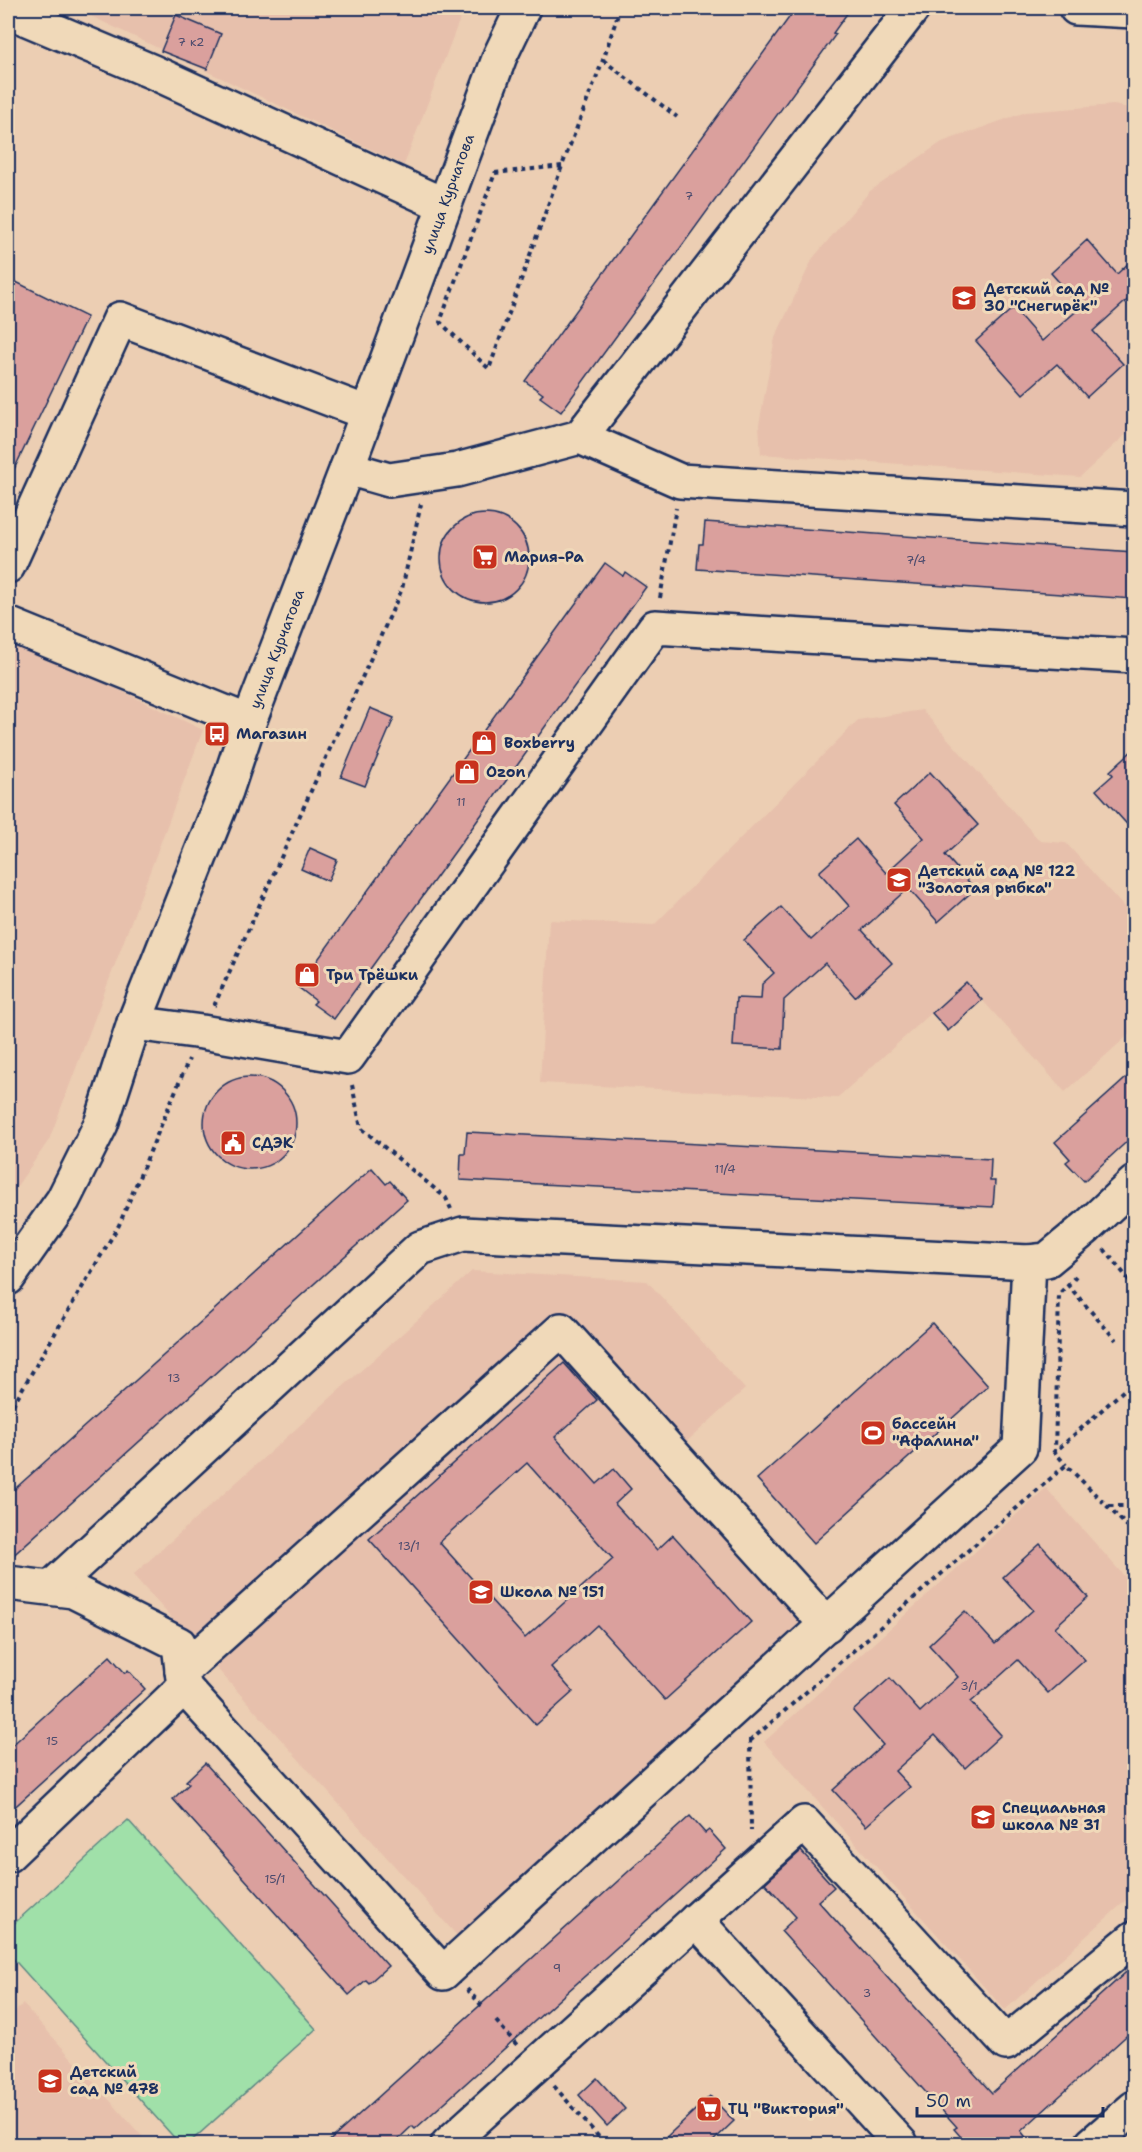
<svg xmlns="http://www.w3.org/2000/svg" width="1142" height="2152" font-family="'Shantell Sans',sans-serif">
<style>
.built{fill:#e7c0ac}
.green{fill:#a0e0a9;stroke:#5e8884;stroke-width:1.5}
.building{fill:#daa09d;stroke:#1b2f5e;stroke-width:1.5;fill-rule:evenodd}
.lines{fill:none;stroke-linecap:round;stroke-linejoin:round}
.minor-casing{stroke:#1b2f5e;stroke-width:38}
.major-casing{stroke:#1b2f5e;stroke-width:38}
.path{stroke:#1b2f5e;stroke-width:4;stroke-dasharray:4.5 4.5;stroke-linecap:butt}
.minor{stroke:#f0d9b9;stroke-width:33}
.major{stroke:#f0d9b9;stroke-width:33}
.labels{text-anchor:middle;stroke-width:6;stroke-linejoin:round;paint-order:stroke}
.number-label{font-size:12px;fill:#4b4b6e}
.street-label{font-size:15px;fill:#1b2f5e;stroke:#f0d9b9}
.poi-label{font-size:15px;font-weight:bold;fill:#1b2f5e;stroke:#f0d9b9;text-anchor:start}
</style>
<rect width="100%" height="100%" fill="#ecceb3"/>
<filter id="ink" filterUnits="userSpaceOnUse"><feTurbulence type="fractalNoise" baseFrequency=".0167" numOctaves="2"/><feDisplacementMap in="SourceGraphic" scale="12" xChannelSelector="R" yChannelSelector="G"/><feConvolveMatrix kernelMatrix="1 2 1 2 8 2 1 2 1" color-interpolation-filters="sRGB"/></filter>
<g filter="url(#ink)">
<g class="built">
<path d="M74,8h390l-60,157z"/>
<path d="M1114,105l20,4v318l-54,50 -319,-23 -2,-29 16,-87 38,-80 57,-67 72,-49 84,-30z"/>
<path d="M8,637l195,93 -154,410 -41,59z"/>
<path d="M922,710l118,131 26,2 68,75v112l-69,62 -99,-110 -129,116 -297,-15 9,-163 105,5 204,-205z"/>
<path d="M472,1271l175,10 98,108 -62,56 146,164 -368,331 -328,-365z"/>
<path d="M1046,1488l88,99v306l-129,117 -241,-268z"/>
<path d="M23,2004l126,140h-141v-126z"/>
</g>
<path class="green" d="M128,1820l188,209 -128,115h-8l-172,-191v-24z"/>
<g class="building">
<path d="M796,8h55l-18,25 3,1 -275,378 -21,-15 3,-3 -18,-13z"/>
<path d="M176,15l45,19 -14,35 -46,-18z"/>
<path d="M1087,240l30,34 17,-16v36l-41,37 30,33 -36,33 -30,-33 -34,30 -47,-53 37,-33 29,33 39,-34 -30,-34z"/>
<path d="M8,278l79,39 -79,165z"/>
<circle cx="485" cy="558" r="44"/>
<path d="M705,522l429,30v47l-437,-30 2,-25h4z"/>
<path d="M605,563l18,13 2,-4 21,15 -312,432 -21,-15 3,-3 -18,-14z"/>
<path d="M370,708l24,10 -29,68 -24,-9z"/>
<path d="M1134,749v83l-38,-42 17,-15 -3,-4z"/>
<path d="M930,772l48,53 -33,30 30,34 -37,33 -30,-34 -46,42 30,33 -37,34 -30,-34 -41,37 -2,49 -49,-3 3,-48 25,1 1,-15 12,-11 -30,-33 37,-33 30,33 38,-34 -30,-34 37,-33 30,34 38,-35 -30,-33z"/>
<path d="M310,848l27,12 -9,21 -27,-12z"/>
<path d="M966,982l16,18 -34,31 -16,-18z"/>
<path d="M1134,1071v64l-50,46 -18,-19 4,-3 -15,-17z"/>
<circle cx="250" cy="1123" r="46"/>
<path d="M467,1132l524,27 -1,22h5l-2,26 -533,-27 1,-26h4z"/>
<path d="M372,1168l14,16 4,-3 17,19 -399,360v-65z"/>
<path d="M932,1323l56,63 -174,157 -57,-64z"/>
<path d="M564,1363l33,37 -42,37 42,47 17,-15 17,20 -16,15 42,46 16,-15 78,87 -86,78 -68,-75 -46,42 22,25 -37,33 -167,-186zM527,1463l86,96 -88,79 -86,-96z"/>
<path d="M1040,1544l48,53 -33,30 30,33 -37,33 -30,-33 -47,42 30,33 -36,33 -30,-33 -40,36 15,16 -44,39 -33,-36 50,-45 -30,-34 37,-33 30,34 38,-35 -29,-32 36,-34 30,33 38,-34 -30,-33z"/>
<path d="M110,1656l15,17 3,-3 17,19 -137,124v-64z"/>
<path d="M205,1763l183,203 -19,17 -3,-3 -17,15 -176,-196 16,-15 -3,-3z"/>
<path d="M690,1816l15,17 4,-3 17,19 -311,280 -3,-3 -20,19h-67z"/>
<path d="M801,1851l33,36 -16,14 174,192 142,-128v64l-113,102 11,14h-64l-14,-16 3,-2 -176,-196 15,-14 -31,-34z"/>
<path d="M597,2078l28,31 -18,17 -28,-31z"/>
<path d="M710,2096l24,25 -25,24h-51z"/>
</g>
<g class="lines">
<g class="minor-casing">
<g id="minor">
<path d="M1076,8l58,3"/>
<path d="M8,11l145,61 291,133"/>
<path d="M580,437l333,-429"/>
<path d="M347,468l42,12 68,-10 123,-33 100,44 454,28"/>
<path d="M8,566l112,-247 247,94"/>
<path d="M8,624l241,98"/>
<path d="M134,1023l68,9 146,25 307,-430 479,29"/>
<path d="M8,1583l65,8 106,53 5,43 -176,168"/>
<path d="M51,1588l369,-340 43,-14 566,28"/>
<path d="M182,1671l379,-341 266,295"/>
<path d="M184,1687l259,286 577,-525 9,-186 18,-2 40,-33 47,-44"/>
<path d="M696,1920l108,-97 202,220 128,-105"/>
<path d="M448,2144l248,-224 205,224"/>
<path d="M1092,2144l42,-36"/>
</g>
</g>
<g class="major-casing">
<path id="major" d="M8,1278l55,-78 38,-76 33,-101 92,-232 23,-69 98,-254 153,-412 23,-48"/>
</g>
<g class="path">
<path d="M603,60l74,57"/>
<path d="M562,166l-67,7 -55,149 49,47 73,-203 41,-106 17,-52"/>
<path d="M660,598l16,-90"/>
<path d="M214,1006l188,-417 19,-85"/>
<path d="M352,1085l9,43 85,70 5,11"/>
<path d="M1104,1249l30,37"/>
<path d="M1076,1276l-17,18 -4,158 79,-71"/>
<path d="M1067,1284l49,56"/>
<path d="M8,1413l111,-188 70,-166"/>
<path d="M1053,1450l13,15"/>
<path d="M1109,1506h25"/>
<path d="M750,1739l1,92"/>
<path d="M750,1741l316,-276 68,68"/>
<path d="M467,1989l15,17"/>
<path d="M496,2021l21,24"/>
<path d="M554,2086l51,58"/>
</g>
<use href="#minor" class="minor"/>
<use href="#major" class="major"/>
</g>
</g>
<defs>
<g id="school-square" transform="scale(1.35)"><rect x="-9" y="-9" width="18" height="18" rx="4" fill="#c8321e" stroke="#f0d9b9"/><path d="M0-5L7-2L0 1L-7-2ZM-4 1L0 2.5L4 1V4Q0 6-4 4Z" fill="#fff"/></g>
<g id="supermarket-square" transform="scale(1.35)"><rect x="-9" y="-9" width="18" height="18" rx="4" fill="#c8321e" stroke="#f0d9b9"/><path d="M-6-5.5h2.5l.6 2H6L4.5 2H-2.5L-4.4-4H-6ZM-1.5 3.2a1.3 1.3 0 1 0 .1 0ZM3 3.2a1.3 1.3 0 1 0 .1 0Z" fill="#fff"/></g>
<g id="bus-square" transform="scale(1.35)"><rect x="-9" y="-9" width="18" height="18" rx="4" fill="#c8321e" stroke="#f0d9b9"/><path d="M-5-6H5V4H4V6H2V4H-2V6H-4V4H-5ZM-3.5-4V0h7V-4ZM-3.5 1.2v1.5H-2V1.2ZM2 1.2v1.5H3.5V1.2Z" fill="#fff"/></g>
<g id="shop-square" transform="scale(1.35)"><rect x="-9" y="-9" width="18" height="18" rx="4" fill="#c8321e" stroke="#f0d9b9"/><path d="M-5-2.5h2.3a2.7 3.5 0 0 1 5.4 0H5L5.5 6h-11ZM-1.5-2.5h3a1.5 2.3 0 0 0-3 0Z" fill="#fff"/></g>
<g id="civic-square" transform="scale(1.35)"><rect x="-9" y="-9" width="18" height="18" rx="4" fill="#c8321e" stroke="#f0d9b9"/><path d="M-.6-6.5H3V-4.5H.6V-3L4-1V1h2V6H-6V1h2V-1L-.6-3ZM-1.2 2.5V6h2.4V2.5Z" fill="#fff"/></g>
<g id="stadium-square" transform="scale(1.35)"><rect x="-9" y="-9" width="18" height="18" rx="4" fill="#c8321e" stroke="#f0d9b9"/><path d="M0-5a6.5 5 0 1 0 0 10a6.5 5 0 1 0 0-10ZM-3.5-1.8h7v3.6h-7Z" fill="#fff"/></g>
</defs>
<g fill-rule="evenodd">
<use href="#school-square" x="964" y="298"/>
<use href="#supermarket-square" x="485" y="557"/>
<use href="#bus-square" x="217" y="734"/>
<use href="#shop-square" x="484" y="743"/>
<use href="#shop-square" x="467" y="772"/>
<use href="#school-square" x="899" y="880"/>
<use href="#shop-square" x="307" y="975"/>
<use href="#civic-square" x="233" y="1143"/>
<use href="#stadium-square" x="873" y="1433"/>
<use href="#school-square" x="481" y="1592"/>
<use href="#school-square" x="983" y="1817"/>
<use href="#school-square" x="50" y="2081"/>
<use href="#supermarket-square" x="709" y="2109"/>
</g>
<g class="labels">
<g class="number-label">
<text x="191" y="46">7 к2</text>
<text x="689" y="200">7</text>
<text x="916" y="564">7/4</text>
<text x="461" y="806">11</text>
<text x="725" y="1173">11/4</text>
<text x="174" y="1382">13</text>
<text x="409" y="1550">13/1</text>
<text x="969" y="1690">3/1</text>
<text x="52" y="1745">15</text>
<text x="275" y="1883">15/1</text>
<text x="557" y="1972">9</text>
<text x="867" y="1997">3</text>
</g>
<g class="street-label">
<text transform="translate(448 194) rotate(-70)" y="5">улица Курчатова</text>
<text transform="translate(277 649) rotate(-69)" y="5">улица Курчатова</text>
</g>
<g class="poi-label">
<text x="984" y="294">Детский сад №<tspan x="984" dy="17">30 "Снегирёк"</tspan></text>
<text x="504" y="562">Мария-Ра</text>
<text x="236" y="739">Магазин</text>
<text x="504" y="748">Boxberry</text>
<text x="486" y="777">Ozon</text>
<text x="918" y="876">Детский сад № 122<tspan x="918" dy="17">"Золотая рыбка"</tspan></text>
<text x="326" y="980">Три Трёшки</text>
<text x="252" y="1148">СДЭК</text>
<text x="892" y="1429">бассейн<tspan x="892" dy="17">"Афалина"</tspan></text>
<text x="500" y="1597">Школа № 151</text>
<text x="1002" y="1813">Специальная<tspan x="1002" dy="17">школа № 31</tspan></text>
<text x="70" y="2077">Детский<tspan x="70" dy="17">сад № 478</tspan></text>
<text x="728" y="2114">ТЦ "Виктория"</text>
</g>
</g>
<rect width="1142" height="2152" fill="none" stroke="#f0d9b9" stroke-width="30"/>
<rect x="15" y="15" width="1112" height="2122" fill="none" stroke="#1b2f5e" stroke-width="2" filter="url(#ink)"/>
<path d="M917 2107v9h186v-9" fill="none" stroke="#1b2f5e" stroke-width="3"/>
<text x="926" y="2107" font-size="18" fill="#1b2f5e" stroke="#f0d9b9" stroke-width="4.5" paint-order="stroke">50 m</text>
</svg>
